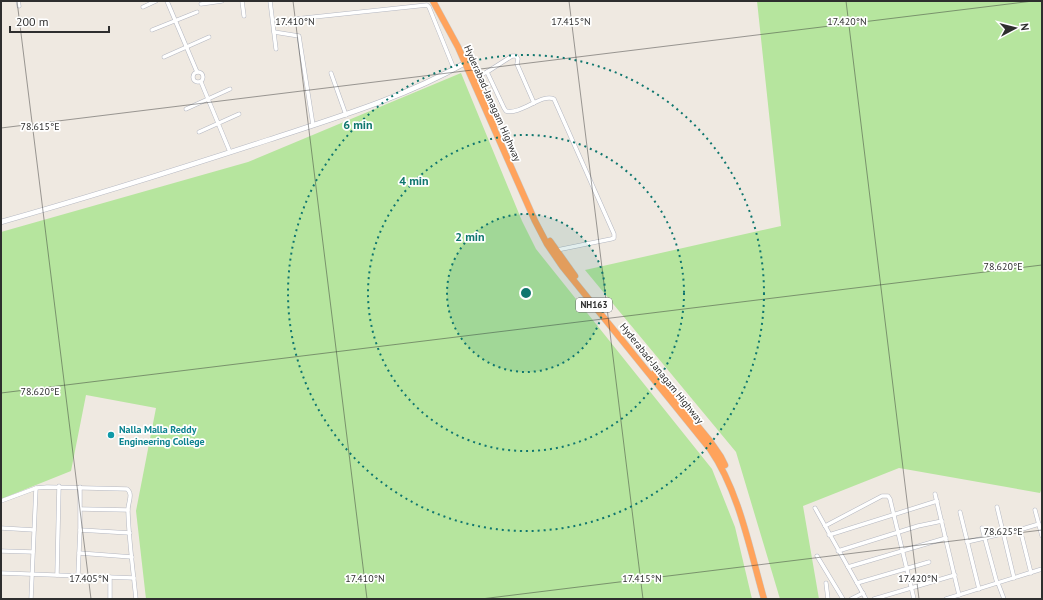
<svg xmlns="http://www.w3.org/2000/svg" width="1043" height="600" font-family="'PT Sans',sans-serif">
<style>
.green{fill:#b6e59e}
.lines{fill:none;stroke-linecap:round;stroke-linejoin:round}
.street-casing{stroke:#b4b7c1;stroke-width:4.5}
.secondary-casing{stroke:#b4b7c1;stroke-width:5.5}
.highway-casing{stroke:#c9c9c9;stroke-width:7}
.street{stroke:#fff;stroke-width:3.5}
.secondary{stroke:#fff;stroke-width:4.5}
.highway{stroke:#ffa35c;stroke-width:6}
.ticks{fill:none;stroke:#2e2e2e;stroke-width:1;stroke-opacity:0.45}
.ring{fill:none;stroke:#0f766e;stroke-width:2;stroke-dasharray:2 4}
.culture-dot{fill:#0f9aa8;stroke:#fff;stroke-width:1.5}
.labels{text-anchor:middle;stroke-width:3.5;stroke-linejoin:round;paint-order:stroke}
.shield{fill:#fff;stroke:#6d6d6d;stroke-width:1}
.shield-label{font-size:9px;font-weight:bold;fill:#2e2e2e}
.street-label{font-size:10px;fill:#2e2e2e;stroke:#fff}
.culture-label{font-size:10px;font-weight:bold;fill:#0d838f;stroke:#fff;text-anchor:start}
.ticks-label{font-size:10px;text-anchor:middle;fill:#2e2e2e;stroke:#fff;stroke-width:3.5;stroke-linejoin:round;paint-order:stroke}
.centre{fill:#0f766e;stroke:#fff;stroke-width:2}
.ring-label{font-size:12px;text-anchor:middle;font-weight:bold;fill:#0f766e;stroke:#fff;stroke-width:3.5;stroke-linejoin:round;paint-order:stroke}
</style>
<rect width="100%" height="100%" fill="#efe9e1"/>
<g class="green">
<path d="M757,1h285v487l-2,5 -141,-25 -96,38 16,93h-39l-44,-147 -151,-182 196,-44z"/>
<path d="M461,73l61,148 14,28 176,220 23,58 17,72h-606l-10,-88 20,-103 -70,-13 -15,76 -70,28v-267l247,-70z"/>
</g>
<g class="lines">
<g class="street-casing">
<g id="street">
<path d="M18,1l1,5"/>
<path d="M167,1l30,71"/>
<path d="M242,1l2,15"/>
<path d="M270,1l6,48"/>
<path d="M201,4l21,-3"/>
<path d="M143,7l13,-6"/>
<path d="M295,19l132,-14 2,2 25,62"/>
<path d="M152,30l45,-18"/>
<path d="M274,32l25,4 14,89"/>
<path d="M164,57l45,-20"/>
<circle cx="198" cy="77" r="5"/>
<path d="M487,72l17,36 2,3c15,4 36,-18 48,-12l60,135v4l-3,1 -54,11"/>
<path d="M331,73l15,42"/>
<path d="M474,78l13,-6 25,-16h4l2,3 -1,5 17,39"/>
<path d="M201,82l29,70"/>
<path d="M186,109l44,-20"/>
<path d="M199,132l40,-18"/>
<path d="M935,494l24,101"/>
<path d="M1,501l35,-13 11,-1 80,2c7,5 0,15 1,23 1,29 5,58 8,87"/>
<path d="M997,507l17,71"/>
<path d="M815,508l51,91"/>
<path d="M81,509l47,1"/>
<path d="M1035,510l7,26"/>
<path d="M960,512l19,77"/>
<path d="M825,526l57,-30h6l2,3 24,100"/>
<path d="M1,528l33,2"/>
<path d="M982,528l15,55"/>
<path d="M80,530l50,3"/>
<path d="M1019,530l20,-6"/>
<path d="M829,535l108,-34"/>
<path d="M967,542l52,-12 2,3 10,40"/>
<path d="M1,551l32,1"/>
<path d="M838,551l80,-25 24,-5"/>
<path d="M79,553l53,4"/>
<path d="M817,556l26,43"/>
<path d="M848,567l98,-29"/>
<path d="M1,573l133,5"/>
<path d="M57,575l2,-89"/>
<path d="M78,575l2,-45v-43"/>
<path d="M826,583l2,16"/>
<path d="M857,583l72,-21"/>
<path d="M998,583l6,16"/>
<path d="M31,599l5,-111"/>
<path d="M110,599v-22"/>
<path d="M851,599l12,-6"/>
<path d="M874,599l81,-24"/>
<path d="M946,599l96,-30"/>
</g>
</g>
<g class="secondary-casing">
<path id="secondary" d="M1,222c89,-25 178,-53 267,-82 67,-22 135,-42 197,-77"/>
</g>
<g class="highway-casing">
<g id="highway">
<path d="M433,1l25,46 77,174 12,23 15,22 148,183c29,42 40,101 54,150"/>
<path d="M467,57l29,67"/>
<path d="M550,241l25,35"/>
<path d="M654,373l56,68 11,16 4,8"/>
</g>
</g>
<use href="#street" class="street"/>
<use href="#secondary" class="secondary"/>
<use href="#highway" class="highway"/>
</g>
<path class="ticks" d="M17,1l74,598M293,1l74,598M569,1l74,598M846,1l73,598M1,128l1032,-127M1,393l1041,-128M481,599l561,-69"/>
<circle cx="526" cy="293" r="79" fill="#0f766e" fill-opacity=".12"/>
<g class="ring">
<circle cx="526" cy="293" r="79"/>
<circle cx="526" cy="293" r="158"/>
<circle cx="526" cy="293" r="238"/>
</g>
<circle class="culture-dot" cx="111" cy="435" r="4"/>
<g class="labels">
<rect class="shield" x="576" y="298" width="36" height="14" rx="3"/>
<g class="shield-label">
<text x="594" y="308">NH163</text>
</g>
<g class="street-label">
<text transform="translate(493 103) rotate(66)" y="4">Hyderabad-Janagam Highway</text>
<text transform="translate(662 373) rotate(51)" y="4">Hyderabad-Janagam Highway</text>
</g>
<g class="culture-label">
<text x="119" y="433">Nalla Malla Reddy<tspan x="119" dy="12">Engineering College</tspan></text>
</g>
</g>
<g class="ticks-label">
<text x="295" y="25">17.410°N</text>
<text x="571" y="25">17.415°N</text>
<text x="847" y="25">17.420°N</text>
<text x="40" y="130">78.615°E</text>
<text x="1003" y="270">78.620°E</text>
<text x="40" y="395">78.620°E</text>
<text x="1003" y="535">78.625°E</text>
<text x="89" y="582">17.405°N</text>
<text x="365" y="582">17.410°N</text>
<text x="642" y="582">17.415°N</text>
<text x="918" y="582">17.420°N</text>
</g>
<circle cx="526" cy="293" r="6" class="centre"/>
<g class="ring-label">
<text x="358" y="129">6 min</text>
<text x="414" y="185">4 min</text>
<text x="470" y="241">2 min</text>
</g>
<rect width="1043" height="600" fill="none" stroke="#2e2e2e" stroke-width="4"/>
<g transform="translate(1015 28) rotate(83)" stroke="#ffffff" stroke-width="3" paint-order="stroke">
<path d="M0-3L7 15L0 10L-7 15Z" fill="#2e2e2e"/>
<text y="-6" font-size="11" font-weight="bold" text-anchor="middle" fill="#2e2e2e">N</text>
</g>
<path d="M10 26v6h99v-6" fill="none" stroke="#2e2e2e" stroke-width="2"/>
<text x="16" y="26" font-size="12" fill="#2e2e2e" stroke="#ffffff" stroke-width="3" paint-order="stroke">200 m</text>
</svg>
